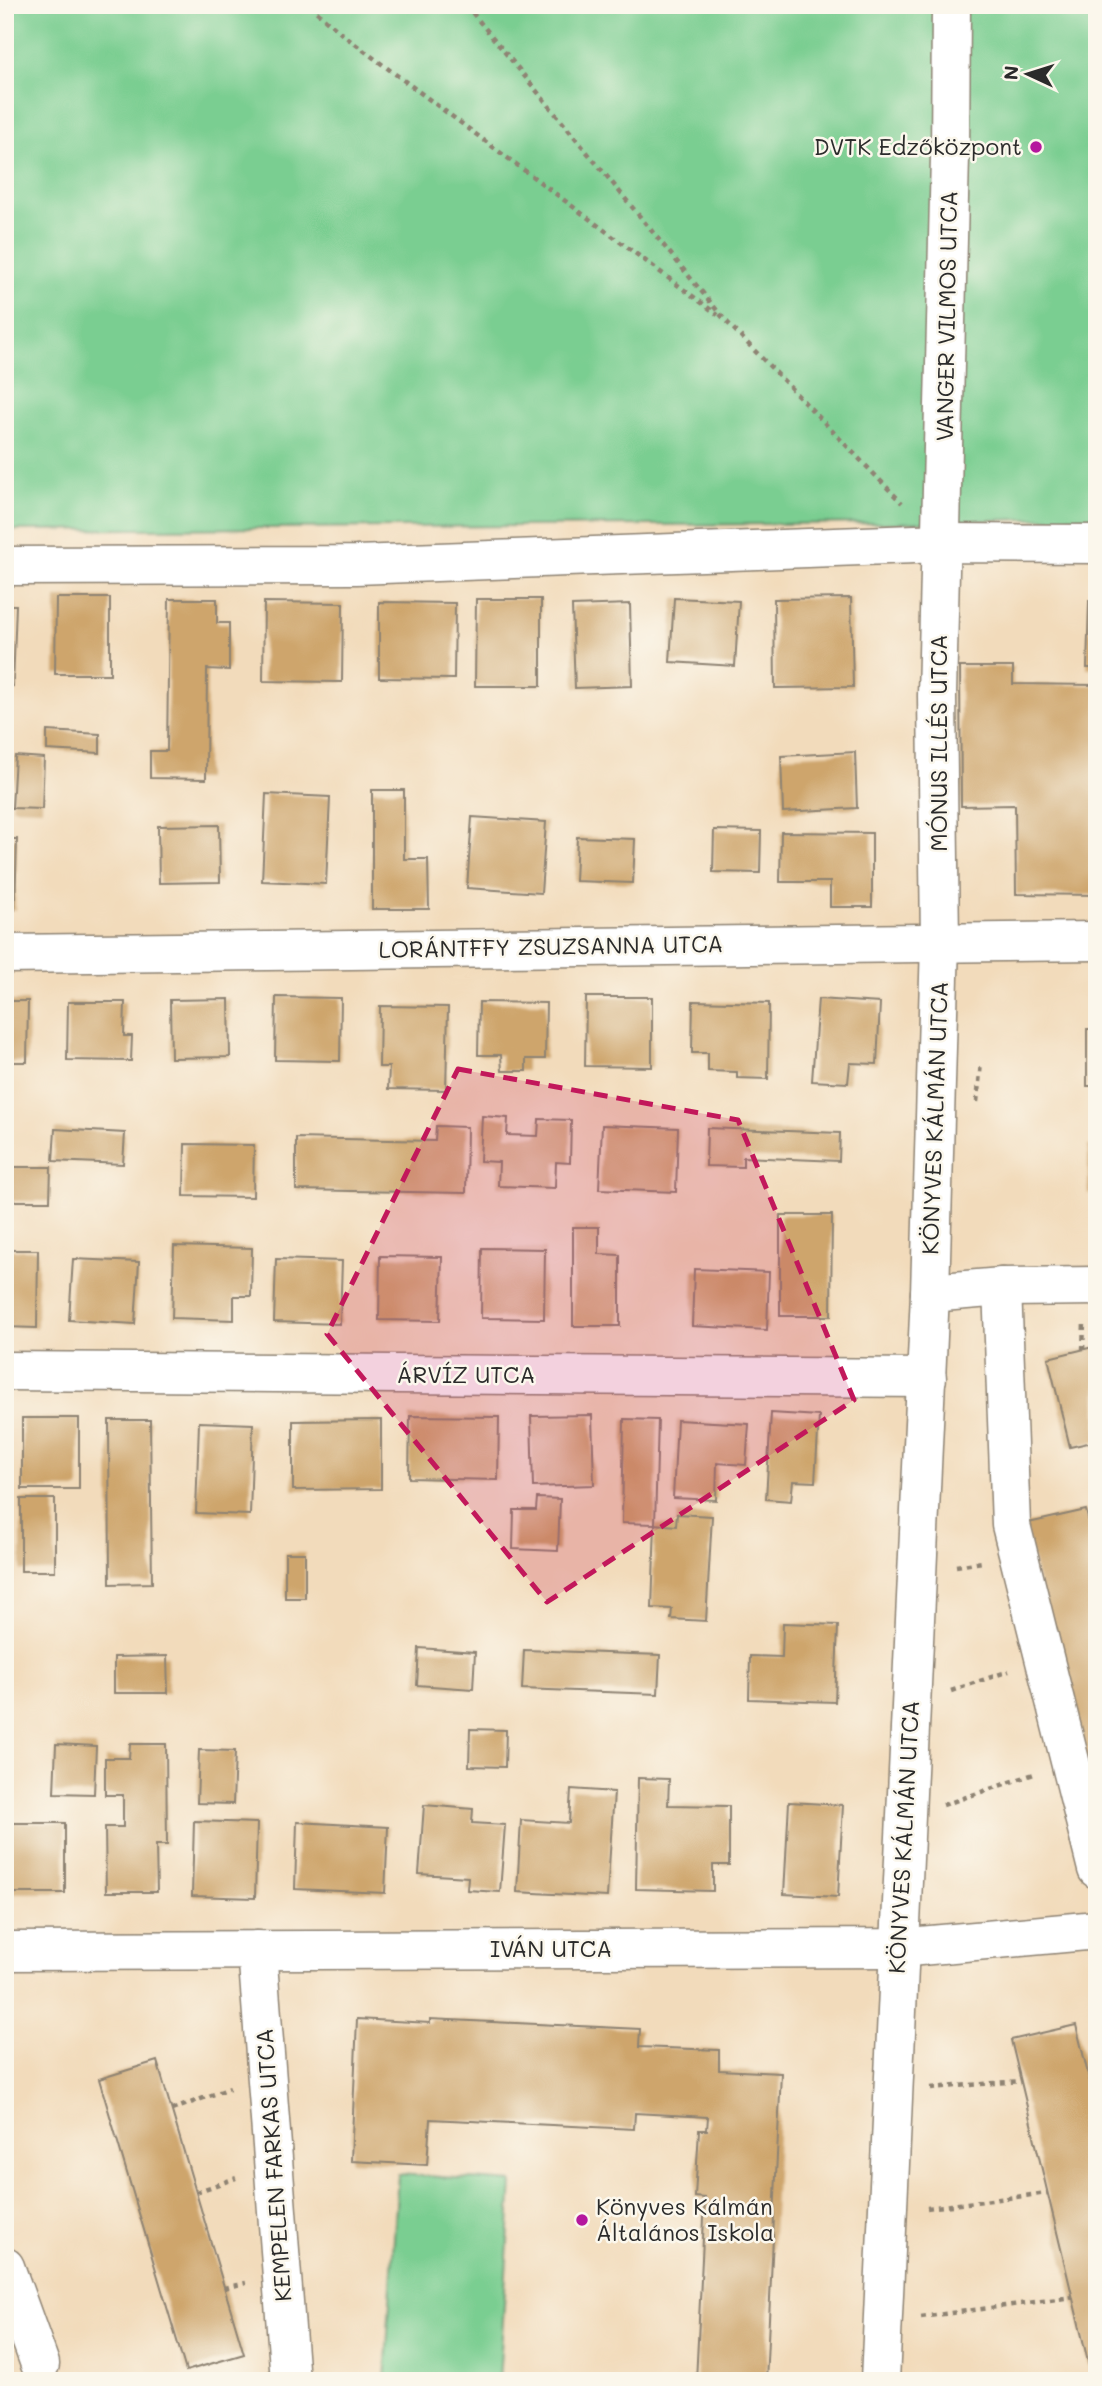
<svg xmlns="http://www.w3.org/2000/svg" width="1102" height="2386" font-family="Mali,sans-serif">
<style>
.green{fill:#7ace91;stroke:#527c5e;stroke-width:2}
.building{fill:#cea56c}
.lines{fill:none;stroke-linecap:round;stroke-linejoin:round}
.street-casing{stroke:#8e8373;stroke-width:41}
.secondary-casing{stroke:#8e8373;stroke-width:41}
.path{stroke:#8e8373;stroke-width:4.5;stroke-dasharray:5 5;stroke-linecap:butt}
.street{stroke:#fff;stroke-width:38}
.secondary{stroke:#fff;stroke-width:38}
.marked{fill:#c2185b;fill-opacity:0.2;stroke:#c2185b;stroke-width:5;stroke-dasharray:14 9;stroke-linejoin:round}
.poi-dot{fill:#b5179e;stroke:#fbf7ec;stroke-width:2.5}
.labels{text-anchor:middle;stroke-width:5;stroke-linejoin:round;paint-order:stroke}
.poi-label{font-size:23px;fill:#2b2b2b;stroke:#fbf7ec;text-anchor:end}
.street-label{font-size:23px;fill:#2b2b2b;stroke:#fbf7ec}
</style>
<rect width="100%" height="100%" fill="#fbf7ec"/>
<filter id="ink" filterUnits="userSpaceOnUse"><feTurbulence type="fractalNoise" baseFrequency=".0143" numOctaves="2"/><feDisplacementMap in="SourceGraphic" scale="14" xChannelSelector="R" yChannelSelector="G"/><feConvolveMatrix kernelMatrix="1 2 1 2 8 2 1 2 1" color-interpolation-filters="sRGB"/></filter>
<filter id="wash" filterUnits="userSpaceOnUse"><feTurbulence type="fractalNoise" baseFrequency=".00686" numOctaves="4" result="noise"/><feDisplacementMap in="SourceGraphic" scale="28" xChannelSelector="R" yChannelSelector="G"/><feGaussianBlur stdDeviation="1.57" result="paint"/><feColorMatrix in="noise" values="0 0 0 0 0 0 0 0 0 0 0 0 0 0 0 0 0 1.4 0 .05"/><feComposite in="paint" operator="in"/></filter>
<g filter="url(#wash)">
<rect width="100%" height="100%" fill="#f2dbbb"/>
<g class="green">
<path d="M5,5h1092v512l-201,6 -891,7z"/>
<path d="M398,2174l114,8 -13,199h-114z"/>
</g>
<g id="blocks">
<g class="building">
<path d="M56,598h54v76h-55z"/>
<path d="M674,598l65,3 -4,65 -65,-4z"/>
<path d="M851,598l2,89 -78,1 -1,-89z"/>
<path d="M169,599h48v24h12v47l-22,-1 -1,110 -56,-1v-27h17z"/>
<path d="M476,599h65v87h-66z"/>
<path d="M1089,601h8v67h-10z"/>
<path d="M264,602l79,1 -1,79 -79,-1z"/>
<path d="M379,602l76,1 -1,76 -75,-1z"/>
<path d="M630,604l2,82 -57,2 -3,-82z"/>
<path d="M5,605h11l-3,81 -8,-1z"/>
<path d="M960,667h53v17l84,1v210l-81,-1 -1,-89 -54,1z"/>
<path d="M47,731l53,3v19l-53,-3z"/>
<path d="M855,752l2,56 -74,4 -2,-56z"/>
<path d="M15,756l29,2 -2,51 -30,-1z"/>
<path d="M372,790h32v69h24l1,50h-57z"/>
<path d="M266,794l64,3 -4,87 -64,-3z"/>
<path d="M472,817l74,5 -5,71 -74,-5z"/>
<path d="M219,825l1,57 -61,1 -1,-57z"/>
<path d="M714,830l47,1 -1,42 -47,-1z"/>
<path d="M781,832l91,1v74h-42v-25h-50z"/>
<path d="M577,837l58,2 -2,44 -58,-2z"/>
<path d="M5,839h12l-2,71h-10z"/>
<path d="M276,997l65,1 -1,63 -65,-1z"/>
<path d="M586,997h66v70l-67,-1z"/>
<path d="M229,999l1,58 -59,1 -1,-58z"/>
<path d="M818,999l62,4 -3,61 -27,-1 -2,20 -36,-2z"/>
<path d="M5,1001h23l-1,61h-22z"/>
<path d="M693,1001l76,2 -1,76 -31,-1v-6l-29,-1v-18h-16z"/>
<path d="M68,1002h57l-1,34h8l-1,25 -64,-1z"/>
<path d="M479,1002l67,1 -1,56h-19v12h-24l-1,-16h-23z"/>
<path d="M380,1006l68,1 -2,83 -58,-1 1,-22h-10z"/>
<rect x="1087" y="1029" width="10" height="57"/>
<path d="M482,1116l26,2 -1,17 31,1 1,-17 32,1 -1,43 -14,-1 -1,26 -57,-2 1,-24 -19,-1z"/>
<path d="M602,1125l76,3 -2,64 -77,-3z"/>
<path d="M436,1126l31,1 -1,66 -170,-3v-52l139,3z"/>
<path d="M707,1128l133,5 -1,28 -96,-4v10l-37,-1z"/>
<path d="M55,1129l70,4 -2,31 -70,-3z"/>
<path d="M185,1144l69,1 -1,52 -69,-1z"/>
<path d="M1097,1145v49h-9v-48z"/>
<path d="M5,1167h46l-1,34h-45z"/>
<path d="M780,1215h52l-1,101h-51z"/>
<path d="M573,1227h26v27l21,1v71h-47z"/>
<path d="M174,1246l78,2 -1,48h-17v24l-62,-2z"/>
<path d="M482,1248l63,1 -1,70 -63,-1z"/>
<path d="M5,1250h33l-1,78 -32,-1z"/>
<path d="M380,1256l62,1 -2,64 -61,-1z"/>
<path d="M73,1259l66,3 -4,62 -66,-4z"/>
<path d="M276,1259l66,2 -2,63 -66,-2z"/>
<path d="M694,1269l75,3 -2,58 -75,-4z"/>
<path d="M1097,1346v95l-27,6 -22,-89z"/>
<path d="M771,1413l48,3 -4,66 -22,-1 -2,20 -25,-2z"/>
<path d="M592,1415l2,70 -61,2 -2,-71z"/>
<path d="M410,1416l89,1 -1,63 -89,-2z"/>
<rect x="22" y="1418" width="57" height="71"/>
<path d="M624,1419l34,1 -3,104 -33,-1z"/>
<path d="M109,1420h41l2,163 -42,1z"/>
<path d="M381,1420v69l-88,1v-69z"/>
<path d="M677,1420l72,4 -3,41 -29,-2 -1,37 -43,-2z"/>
<path d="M199,1422l54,2 -3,91 -54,-2z"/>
<path d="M537,1498l23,1 -2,52 -45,-2 1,-39h22z"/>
<rect x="21" y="1499" width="34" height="72"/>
<path d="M1086,1510l11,45v271l-73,-302z"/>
<path d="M677,1514l35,2 -6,105 -35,-2 1,-10 -20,-1 3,-84 21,2z"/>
<rect x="285" y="1553" width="20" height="45"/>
<path d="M783,1623l55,2 -3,77 -86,-3 1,-43 32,1z"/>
<path d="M419,1648l56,4 -2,37 -56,-4z"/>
<path d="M524,1650l136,5 -2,39 -136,-5z"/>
<path d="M167,1656l1,37h-54v-36z"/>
<path d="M470,1729l36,1 -1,37 -36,-1z"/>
<path d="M56,1744l40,2 -2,48 -40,-1z"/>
<path d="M130,1744h36l1,101h-11l1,47h-51l-1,-65h18v-32h-18v-37h24z"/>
<path d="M199,1750l36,1 -2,53 -36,-1z"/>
<path d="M638,1778l31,1 -1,26 61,1v59h-16v26l-77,-2z"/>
<path d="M571,1789l43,3 -7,105 -90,-5 4,-72 48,3z"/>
<path d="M789,1802l54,3 -5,92 -54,-3z"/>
<path d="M424,1805l49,4 -1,14 33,2 -5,67 -33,-2 1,-13 -49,-3z"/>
<path d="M194,1821l63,2 -2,75 -63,-2z"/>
<path d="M297,1822l91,5 -3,66 -90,-4z"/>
<rect x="5" y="1823" width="60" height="70"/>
<path d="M357,2019l73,4v-4l210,10 -1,18 80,3v20l62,3 -15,308h-70l9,-183 -10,-1 4,-67h8l1,-13 -73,-4 -1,16 -204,-10 -3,46 -76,-4z"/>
<path d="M1076,2025l21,86v258l-7,1 -79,-330z"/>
<path d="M157,2061l87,293 -58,17 -87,-292z"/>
</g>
</g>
</g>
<g filter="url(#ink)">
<use href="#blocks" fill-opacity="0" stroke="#8e8373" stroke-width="2"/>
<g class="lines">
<g class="street-casing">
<g id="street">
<path d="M5,566l351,-1 586,-22 155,1"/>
<path d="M1002,1287l9,238 86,344"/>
<path d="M930,1293l72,-6 95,-1"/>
<path d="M5,1371l922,7"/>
<path d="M257,1950l33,431"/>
<path d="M5,1951l893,-3 199,-18"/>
<path d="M5,2267l35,97"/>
<path d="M880,2381l50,-1088 10,-351 -3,-246 13,-540 1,-151"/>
</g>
</g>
<g class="secondary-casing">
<path id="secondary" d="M5,954l1092,-13"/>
</g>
<g class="path">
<path d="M309,5l34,30 375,280"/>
<path d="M466,5l259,315 177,183"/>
<path d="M977,1102l4,-39"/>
<path d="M1083,1350l1,-27"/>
<path d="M956,1566l26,-4"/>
<path d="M951,1691l58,-20"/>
<path d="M943,1805l91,-31"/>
<path d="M931,2088l90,-7"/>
<path d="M172,2110l58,-22"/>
<path d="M196,2192l40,-14"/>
<path d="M927,2208l121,-15"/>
<path d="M224,2288l22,-5"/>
<path d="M921,2317l152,-20"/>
</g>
<use href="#street" class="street"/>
<use href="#secondary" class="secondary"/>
</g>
</g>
<path class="marked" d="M458,1069l280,51 116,280 -307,202 -220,-268z"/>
<g class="poi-dot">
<circle cx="1036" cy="147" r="7"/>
<circle cx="582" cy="2220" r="7"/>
</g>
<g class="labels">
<g class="poi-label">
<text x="1022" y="155">DVTK Edzőközpont</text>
<text x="596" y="2215" text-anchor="start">Könyves Kálmán<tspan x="596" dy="26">Általános Iskola</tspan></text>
</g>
<g class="street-label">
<text transform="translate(947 316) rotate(-89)" y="8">VANGER VILMOS UTCA</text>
<text transform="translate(939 743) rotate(-90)" y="8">MÓNUS ILLÉS UTCA</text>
<text transform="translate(551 947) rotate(-1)" y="8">LORÁNTFFY ZSUZSANNA UTCA</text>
<text transform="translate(935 1118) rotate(-88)" y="8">KÖNYVES KÁLMÁN UTCA</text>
<text x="466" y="1383">ÁRVÍZ UTCA</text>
<text transform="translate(904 1837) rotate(-87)" y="8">KÖNYVES KÁLMÁN UTCA</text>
<text x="551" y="1957">IVÁN UTCA</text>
<text transform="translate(274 2165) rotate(-94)" y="8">KEMPELEN FARKAS UTCA</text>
</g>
</g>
<rect width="1102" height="2386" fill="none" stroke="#fbf7ec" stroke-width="28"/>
<g transform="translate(1028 74) rotate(274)" stroke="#fbf7ec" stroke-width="5" paint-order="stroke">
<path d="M0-5L12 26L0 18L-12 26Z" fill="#2b2b2b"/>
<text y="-10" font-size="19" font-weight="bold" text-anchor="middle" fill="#2b2b2b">N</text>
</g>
</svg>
